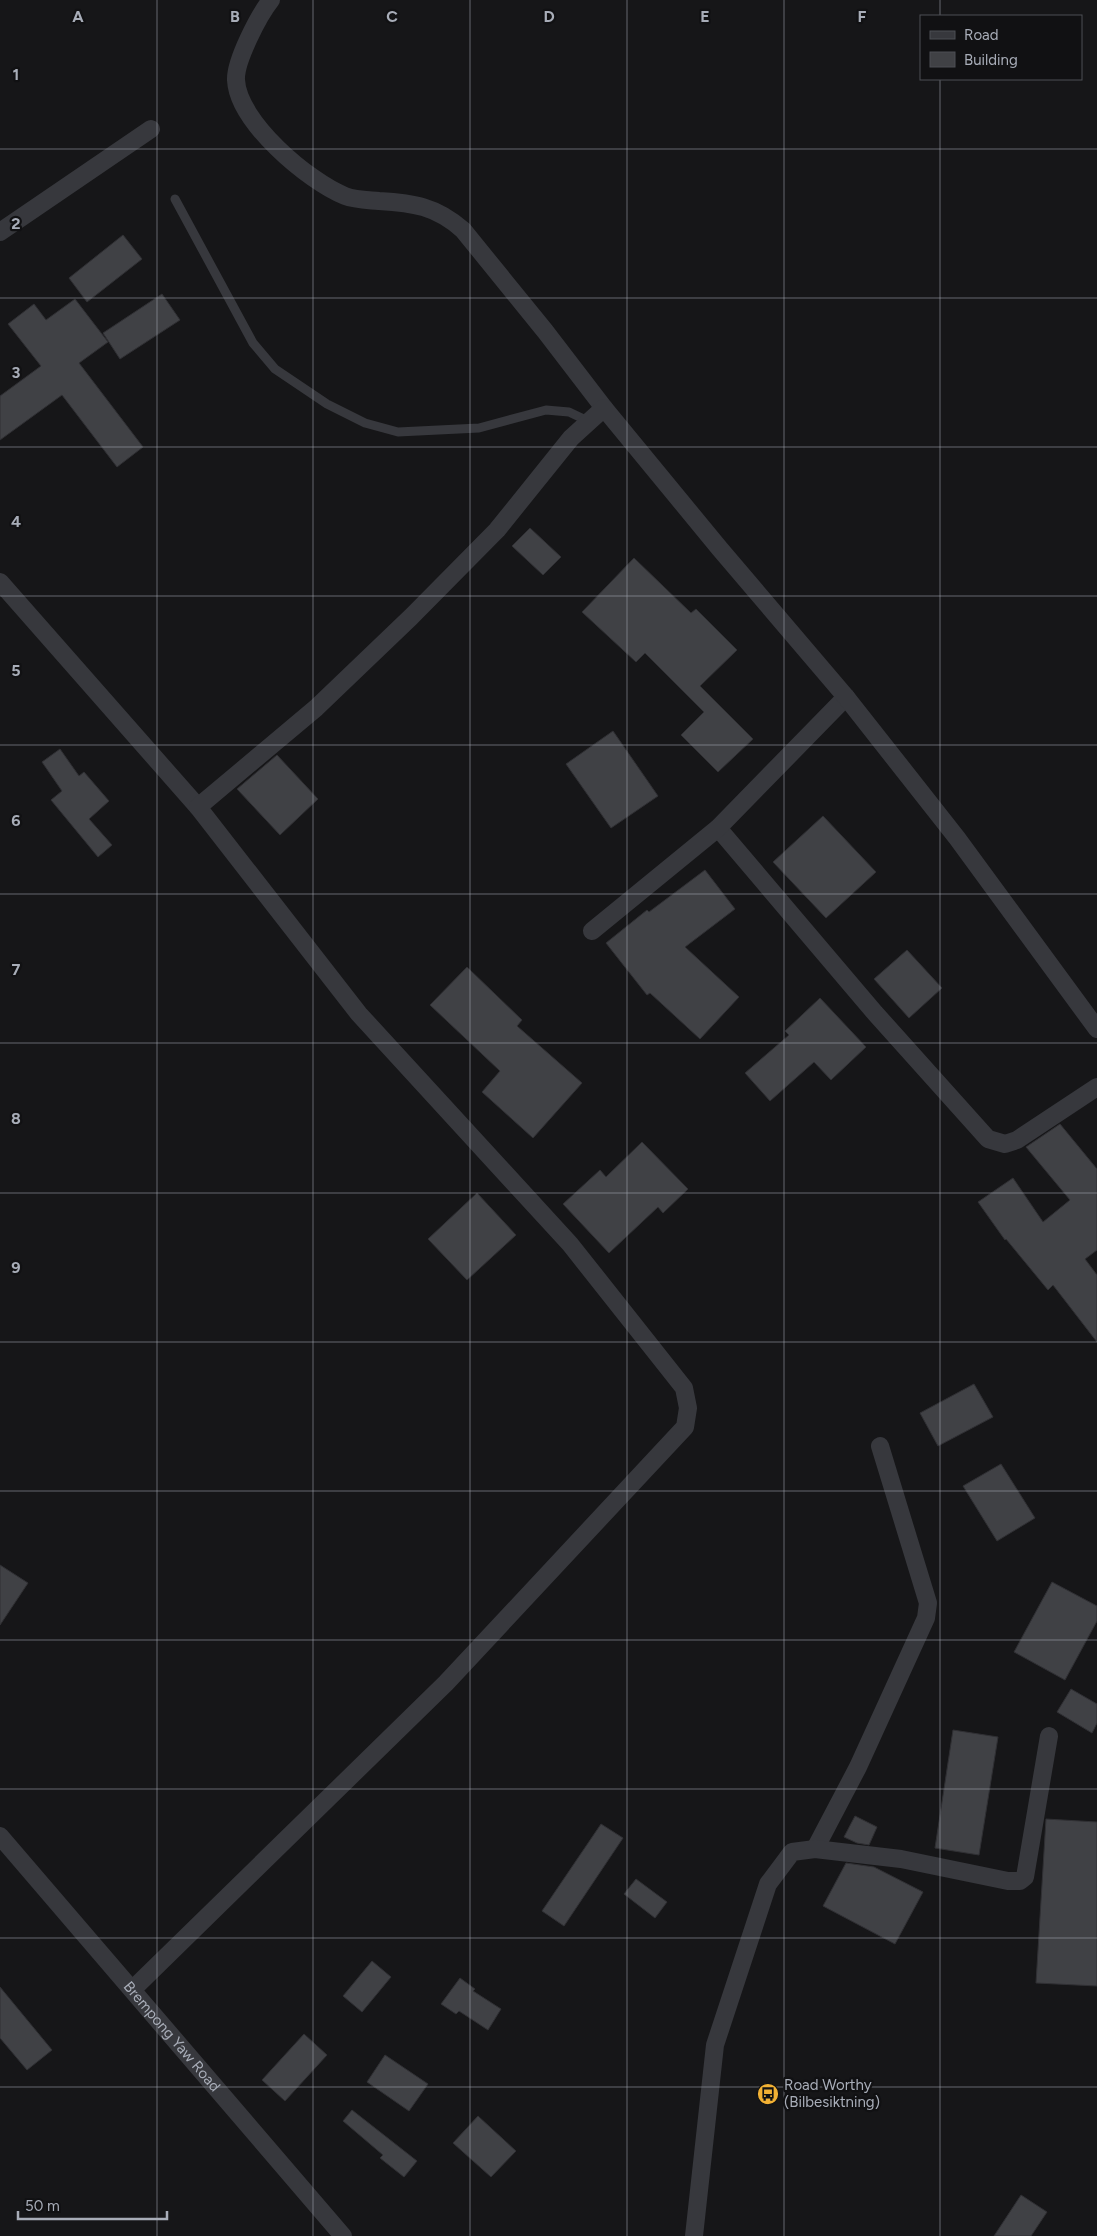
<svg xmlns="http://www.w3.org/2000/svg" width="1097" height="2236" font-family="Figtree,sans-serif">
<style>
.building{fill:#404145;stroke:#303034}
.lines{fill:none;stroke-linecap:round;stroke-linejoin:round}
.service{stroke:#37383d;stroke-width:9}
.minor{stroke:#37383d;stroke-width:18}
.grid{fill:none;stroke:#a8adb8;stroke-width:1;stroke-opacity:0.55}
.labels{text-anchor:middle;stroke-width:4.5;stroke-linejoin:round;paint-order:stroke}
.street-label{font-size:15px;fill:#a8adb8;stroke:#111113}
.poi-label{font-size:15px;fill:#a8adb8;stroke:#111113;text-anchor:start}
.grid-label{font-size:16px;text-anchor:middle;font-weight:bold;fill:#a8adb8;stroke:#111113;stroke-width:4.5;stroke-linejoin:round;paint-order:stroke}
</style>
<rect width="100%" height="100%" fill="#161618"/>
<g class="building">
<path d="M123,235l19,24 -55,43 -18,-24z"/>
<path d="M162,294l18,26 -60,39 -17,-26z"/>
<path d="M75,299l33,43 -29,21 64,84 -26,20 -55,-72 -62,45v-44l41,-30 -33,-42 26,-20 12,16z"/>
<path d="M530,528l31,29 -18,18 -31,-29z"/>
<path d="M634,558l57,55 5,-4 41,41 -37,36 53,53 -35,33 -37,-37 23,-23 -59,-59 -9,9 -54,-50z"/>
<path d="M613,731l45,65 -47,32 -45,-64z"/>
<path d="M60,749l19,27 5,-4 25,29 -20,18 23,26 -14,12 -47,-57 11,-9 -20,-29z"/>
<path d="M277,755l41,44 -38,36 -43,-46z"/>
<path d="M823,816l53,56 -50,46 -53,-56z"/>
<path d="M705,870l30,39 -50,38 54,50 -39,42 -50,-46 -3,2 -41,-52 41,-33 2,2z"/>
<path d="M907,950l35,38 -33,30 -35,-39z"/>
<path d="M467,967l55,53 -5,6 65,57 -49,55 -51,-46 18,-21 -70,-66z"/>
<path d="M820,998l46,49 -35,33 -17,-18 -44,39 -25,-28 44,-38 -4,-4z"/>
<path d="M1060,1124l37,45v81l-12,9 12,16v67l-44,-57 -5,5 -42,-51 -1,1 -27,-38 35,-24 30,44 27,-22 -44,-53z"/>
<path d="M642,1142l46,47 -25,24 -5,-6 -49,46 -46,-49 37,-34 6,7z"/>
<path d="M477,1193l39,42 -49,45 -39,-41z"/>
<path d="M974,1384l19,33 -55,29 -18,-33z"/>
<path d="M1001,1464l34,54 -38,23 -34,-55z"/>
<path d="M0,1565l28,18 -28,42z"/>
<path d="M1052,1582l45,24v15l-32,59 -51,-28z"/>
<path d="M1071,1689l26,15v19l-5,10 -35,-21z"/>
<path d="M953,1730l45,7 -19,118 -44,-7z"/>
<path d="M855,1816l22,11 -8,18 -12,-2 -13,-6z"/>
<path d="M1046,1819l51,3v164l-61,-3z"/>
<path d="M601,1824l22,14 -59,88 -22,-15z"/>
<path d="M846,1863l28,4 49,25 -28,52 -72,-38z"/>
<path d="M636,1879l31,23 -12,16 -31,-24z"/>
<path d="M372,1961l19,16 -29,35 -19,-16z"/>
<path d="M460,1978l15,11 -2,2 28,18 -13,21 -29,-19 -3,3 -15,-10z"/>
<path d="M0,1987l52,63 -25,20 -27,-32z"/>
<path d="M304,2034l23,21 -42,46 -23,-21z"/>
<path d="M385,2055l43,29 -19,27 -42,-29z"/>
<path d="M352,2110l65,51 -13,16 -24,-19 3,-3 -40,-34z"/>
<path d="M478,2116l38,35 -25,26 -38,-34z"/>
<path d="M1021,2195l26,17 -16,24h-37z"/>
</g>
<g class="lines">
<path class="service" d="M175,199l78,144 22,26 52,35 38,19 33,9 81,-4 67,-18 23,2 19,9"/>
<g class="minor">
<path d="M271,0c-12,15 -36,61 -35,80 2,42 72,101 109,116 10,4 23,4 34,5 34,2 57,5 84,29l82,101 59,77"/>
<path d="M0,232l151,-103"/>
<path d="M0,582l198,225"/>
<path d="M718,828l157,185 113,126 17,5 12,-4 80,-53"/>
<path d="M592,931l126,-103 128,-131"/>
<path id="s1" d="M0,1836l343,400"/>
<path d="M815,1849l43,-82 68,-149 2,-15 -48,-157"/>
<path d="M133,1989l313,-306 239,-256 3,-19 -4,-20 -114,-144 -211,-230 -161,-207 118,-99 95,-91 86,-87 74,-92 33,-30 116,141 126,148 111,141 140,191"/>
<path d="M694,2236l21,-191 53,-161 24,-32 23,-3 86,10 107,22h12l5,-4 24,-141"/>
</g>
</g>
<path class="grid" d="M157,0v2236M313,0v2236M470,0v2236M627,0v2236M784,0v2236M940,0v16M940,79v2157M0,149h1097M0,298h1097M0,447h1097M0,596h1097M0,745h1097M0,894h1097M0,1043h1097M0,1193h1097M0,1342h1097M0,1491h1097M0,1640h1097M0,1789h1097M0,1938h1097M0,2087h1097"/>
<defs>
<g id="bus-disc" transform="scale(1.125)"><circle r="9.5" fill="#f2b134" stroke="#111113"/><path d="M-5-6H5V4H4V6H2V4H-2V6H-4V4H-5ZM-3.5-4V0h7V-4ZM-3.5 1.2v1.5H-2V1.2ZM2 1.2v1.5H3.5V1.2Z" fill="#111"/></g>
</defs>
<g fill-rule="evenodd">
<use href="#bus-disc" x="768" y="2094"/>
</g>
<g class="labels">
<g class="street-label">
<text dy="5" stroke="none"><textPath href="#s1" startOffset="264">Brempong Yaw Road</textPath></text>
</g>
<g class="poi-label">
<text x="784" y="2090">Road Worthy<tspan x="784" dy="17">(Bilbesiktning)</tspan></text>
</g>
</g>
<g class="grid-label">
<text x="78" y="22">A</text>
<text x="235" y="22">B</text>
<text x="392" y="22">C</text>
<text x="549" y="22">D</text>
<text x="705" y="22">E</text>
<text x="862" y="22">F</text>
<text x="16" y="80">1</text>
<text x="16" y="229">2</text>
<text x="16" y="378">3</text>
<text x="16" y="527">4</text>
<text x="16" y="676">5</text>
<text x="16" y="826">6</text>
<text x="16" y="975">7</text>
<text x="16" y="1124">8</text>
<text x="16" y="1273">9</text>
</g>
<rect x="920" y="15" width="162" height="65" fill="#111113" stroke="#4d4f55"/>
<rect x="930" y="31" width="25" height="8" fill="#37383d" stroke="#4d4f55"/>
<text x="964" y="40" font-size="15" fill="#a8adb8">Road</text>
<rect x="930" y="52" width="25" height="15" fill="#404145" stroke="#4d4f55"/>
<text x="964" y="65" font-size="15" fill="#a8adb8">Building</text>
<path d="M18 2211v8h149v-8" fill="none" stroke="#a8adb8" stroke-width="2.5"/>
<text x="25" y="2211" font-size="15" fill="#a8adb8" stroke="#111113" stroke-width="4" paint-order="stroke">50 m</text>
</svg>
